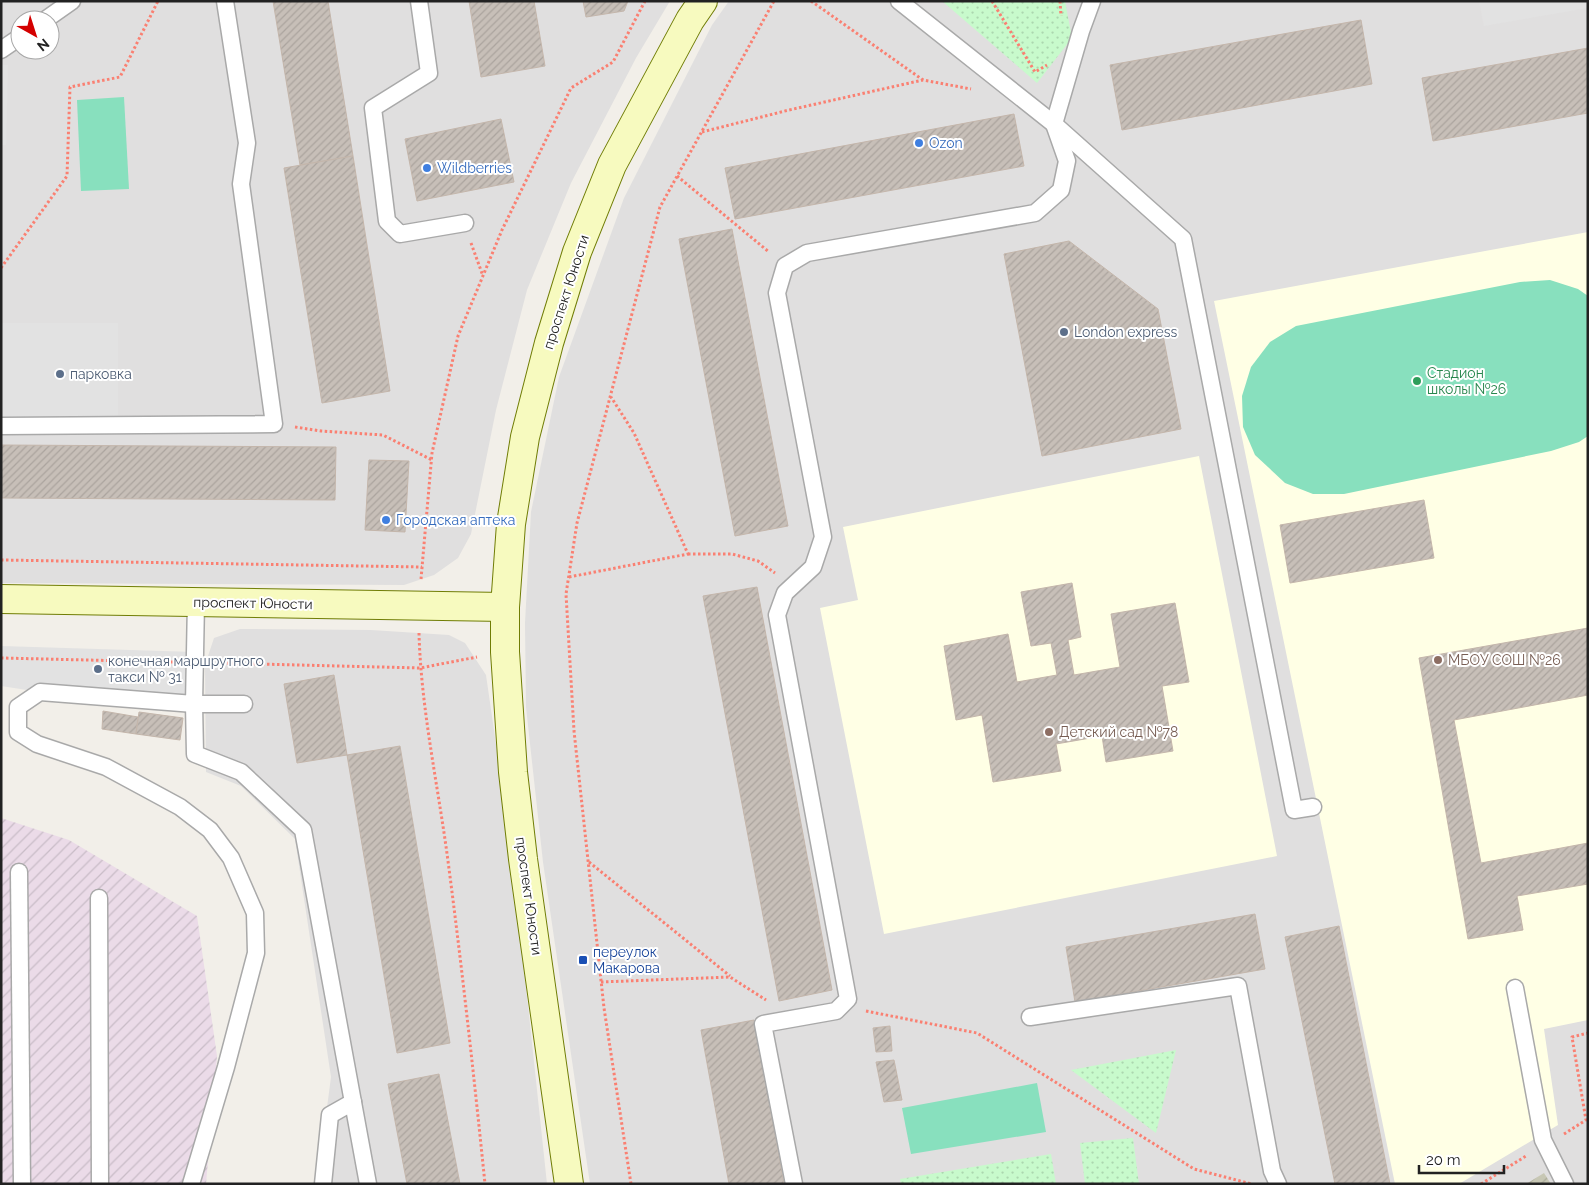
<svg xmlns="http://www.w3.org/2000/svg" width="1589" height="1185" font-family="Raleway,sans-serif">
<style>
.residential{fill:#e0dfdf;fill-rule:evenodd}
.industrial{fill:url(#industrial-furrows)}
.education{fill:#ffffe5}
.construction{fill:url(#construction-furrows)}
.park{fill:url(#park-dots)}
.pitch{fill:#88e0be}
.parking{fill:#e2e2e2}
.building{fill:url(#building-hatch);stroke:#c4b6ab}
.lines{fill:none;stroke-linecap:round;stroke-linejoin:round}
.lane-casing{stroke:#a9a9a9;stroke-width:19}
.secondary-casing{stroke:#707d05;stroke-width:30}
.path{stroke:#fa8072;stroke-width:3;stroke-dasharray:2.5 2.5;stroke-linecap:butt}
.lane{stroke:#fff;stroke-width:16}
.secondary{stroke:#f7fabf;stroke-width:28}
.shop-dot{fill:#3f7fe0;stroke:#fff;stroke-width:2}
.service-dot{fill:#5c6f8a;stroke:#fff;stroke-width:2}
.leisure-dot{fill:#2e9e5b;stroke:#fff;stroke-width:2}
.education-dot{fill:#8d6e63;stroke:#fff;stroke-width:2}
.transit-dot{fill:#1a4fb4;stroke:#fff;stroke-width:2}
.labels{text-anchor:middle;stroke-width:4;stroke-linejoin:round;paint-order:stroke}
.shop-label{font-size:14px;fill:#366cbe;stroke:#fff;text-anchor:start}
.street-label{font-size:14px;fill:#222;stroke:#fff}
.service-label{font-size:14px;fill:#4e5e75;stroke:#fff;text-anchor:start}
.leisure-label{font-size:14px;fill:#27864d;stroke:#fff;text-anchor:start}
.education-label{font-size:14px;fill:#785e54;stroke:#fff;text-anchor:start}
.transit-label{font-size:14px;fill:#164399;stroke:#fff;text-anchor:start}
</style>
<defs>
<pattern id="industrial-furrows" width="10" height="10" patternUnits="userSpaceOnUse" patternTransform="scale(1.25)"><rect width="10" height="10" fill="#ebdbe8"/><path d="M-1 1l2-2M0 10L10 0M9 11l2-2" fill="none" stroke="#c9bcc7"/></pattern>
<pattern id="construction-furrows" width="10" height="10" patternUnits="userSpaceOnUse" patternTransform="scale(1.25)"><rect width="10" height="10" fill="#c7c7b4"/><path d="M-1 1l2-2M0 10L10 0M9 11l2-2" fill="none" stroke="#abab9a"/></pattern>
<pattern id="park-dots" width="8" height="8" patternUnits="userSpaceOnUse" patternTransform="scale(1.25)"><rect width="8" height="8" fill="#c8facc"/><path d="M2 2h.1M6 6h.1" fill="none" stroke="#acd6af" stroke-width="1.8" stroke-linecap="round"/></pattern>
<pattern id="building-hatch" width="6" height="6" patternUnits="userSpaceOnUse" patternTransform="scale(1.25)"><rect width="6" height="6" fill="#c7bfb8"/><path d="M-1 1l2-2M0 6l6-6M5 7l2-2" fill="none" stroke="#aba49e"/></pattern>
</defs>
<rect width="100%" height="100%" fill="#f2efe9"/>
<g class="residential">
<path d="M1,1h669l-34,57 -65,125 -44,107 -31,120 -25,124 -13,24 -24,17 -30,10 -403,-2zM20,20h30v30h-30z"/>
<path d="M729,1h859v1183h-998l-47,-322 -17,-155 -1,-84 6,-111 28,-135 65,-179 88,-173z"/>
<path d="M240,629l131,1 78,5 16,8 21,32 26,180 35,329h-230l14,-107 -36,-238 -54,-53 -35,-14 -1,-107 9,-27z"/>
</g>
<path class="industrial" d="M1,818l68,22 128,76 20,140 -11,128h-205z"/>
<g class="education">
<path d="M1588,232v788l-44,9 14,96 -99,59h-64l-181,-883z"/>
<path d="M1199,456l78,400 -393,78 -64,-326 38,-8 -15,-73z"/>
</g>
<path class="construction" d="M1544,1173l7,11h-25z"/>
<g class="park">
<path d="M942,1h123l7,37 -35,45z"/>
<path d="M1176,1050l-20,83 -85,-63z"/>
<path d="M1133,1138l6,46h-54l-5,-41z"/>
<path d="M1051,1154l5,30h-155l-1,-5z"/>
</g>
<g class="pitch">
<path d="M124,97l5,92 -48,2 -4,-91z"/>
<path d="M1550,280l28,9 10,7v140l-9,6 -28,9 -207,43h-31l-28,-11 -30,-28 -12,-28 -1,-31 9,-29 19,-25 26,-16 224,-44z"/>
<path d="M1037,1083l9,49 -135,22 -9,-46z"/>
</g>
<g class="parking">
<path d="M1479,1h109v7l-104,18z"/>
<path d="M1,65h7l-2,80h-5z"/>
<rect x="1" y="323" width="117" height="103"/>
<path d="M1,646l194,6 -1,52 -154,-12 -39,-6z"/>
</g>
<g class="building">
<path d="M273,1h55l25,155 -53,9z"/>
<path d="M469,1h65l11,65 -64,11z"/>
<path d="M583,1h45l-4,10 -38,6z"/>
<path d="M1361,20l11,64 -250,46 -12,-65z"/>
<path d="M1588,48v65l-155,28 -11,-63z"/>
<path d="M1014,114l10,52 -289,53 -10,-51z"/>
<path d="M501,119l13,63 -97,19 -12,-62z"/>
<path d="M353,156l37,235 -68,12 -38,-235z"/>
<path d="M732,229l56,297 -53,10 -56,-297z"/>
<path d="M1069,241l89,68 23,120 -139,27 -38,-202z"/>
<path d="M1,445l335,2 -1,53 -334,-2z"/>
<path d="M369,460l40,1 -4,71 -40,-2z"/>
<path d="M1424,500l10,58 -144,25 -10,-58z"/>
<path d="M1072,583l9,54 -13,3 6,35 46,-8 -9,-53 64,-11 14,79 -27,4 11,65 -67,11 -4,-26 -46,8 5,27 -68,11 -11,-67 -26,5 -12,-74 64,-12 9,48 40,-7 -6,-32 -20,3 -10,-54z"/>
<path d="M757,587l75,403 -53,11 -76,-405z"/>
<path d="M1588,628v67l-134,25 27,143 107,-20v41l-71,12 6,34 -55,9 -49,-281z"/>
<path d="M334,675l13,80 -50,8 -13,-79z"/>
<path d="M103,711l35,6 -2,17 -34,-5z"/>
<path d="M139,712l44,6 -3,22 -44,-6z"/>
<path d="M400,746l50,297 -53,10 -50,-298z"/>
<path d="M1255,914l10,55 -190,33 -9,-55z"/>
<path d="M1339,926l51,258h-55l-50,-247z"/>
<path d="M754,1020l30,164h-55l-28,-154z"/>
<path d="M890,1026l2,25 -16,1 -3,-24z"/>
<path d="M894,1060l8,40 -18,2 -8,-40z"/>
<path d="M439,1074l21,110h-53l-19,-100z"/>
</g>
<g class="lines">
<g class="lane-casing">
<g id="lane">
<path d="M419,1l10,72 -56,35 14,113 13,13 65,-11"/>
<path d="M899,1l155,123 129,115 111,571 19,-3"/>
<path d="M45,20l27,-19"/>
<path d="M1,50l19,-13"/>
<path d="M1,426l273,-2 -33,-240 6,-41 -22,-142"/>
<path d="M244,704h-50l1,50 46,18 62,58 65,354"/>
<path d="M19,872l3,312"/>
<path d="M99,898l1,286"/>
<path d="M1515,988l28,152 22,44"/>
<path d="M1030,1017l208,-31 34,185 6,13"/>
<path d="M191,1184l35,-117 30,-114 -1,-40 -24,-55 -21,-28 -30,-23 -74,-40 -69,-23 -19,-12v-25l22,-15 154,12 2,-102"/>
<path d="M323,1184l7,-69 23,-13"/>
<path d="M794,1184l-31,-160 73,-13 12,-12 -71,-384 8,-22 28,-26 10,-30 -46,-244 8,-27 22,-13 228,-40 26,-23 6,-29 -13,-37 27,-93 11,-30"/>
</g>
</g>
<g class="secondary-casing">
<g id="secondary">
<path d="M1,599l504,8"/>
<path d="M569,1184l-46,-325 -10,-87 -8,-120v-45l6,-83 14,-87 24,-94 28,-91 35,-87 78,-145 13,-19"/>
</g>
</g>
<g class="path">
<path d="M811,1l112,79"/>
<path d="M992,1l43,71 12,-7"/>
<path d="M1060,1l1,15"/>
<path d="M702,132l87,-22 134,-30 48,9"/>
<path d="M677,176l92,76"/>
<path d="M471,243l12,33"/>
<path d="M1,268l66,-92 3,-89 50,-10 38,-76"/>
<path d="M295,427l26,4 62,4 49,25"/>
<path d="M688,554h44l26,7 17,12"/>
<path d="M1,560l421,7"/>
<path d="M569,577l119,-23 -54,-121 -23,-36"/>
<path d="M421,579l11,-126 26,-117 44,-106 69,-142 42,-26 32,-61"/>
<path d="M419,633c2,76 19,152 29,228 14,107 26,215 37,323"/>
<path d="M1,658l172,4"/>
<path d="M217,663l203,5 57,-11"/>
<path d="M589,862l141,114"/>
<path d="M601,982l129,-5 36,23"/>
<path d="M866,1011l111,22 217,136 58,15"/>
<path d="M1564,1134l22,-14 -14,-83 16,-4"/>
<path d="M631,1184l-27,-176 -30,-277 -8,-137 11,-71 83,-316 114,-206"/>
<path d="M1481,1184l45,-28"/>
</g>
<use href="#lane" class="lane"/>
<use href="#secondary" class="secondary"/>
</g>
<g class="shop-dot">
<circle cx="919" cy="143" r="5"/>
<circle cx="427" cy="168" r="5"/>
<circle cx="386" cy="520" r="5"/>
</g>
<g class="service-dot">
<circle cx="1064" cy="332" r="5"/>
<circle cx="60" cy="374" r="5"/>
<circle cx="98" cy="669" r="5"/>
</g>
<circle class="leisure-dot" cx="1417" cy="381" r="5"/>
<g class="education-dot">
<circle cx="1438" cy="660" r="5"/>
<circle cx="1049" cy="732" r="5"/>
</g>
<rect class="transit-dot" x="578" y="955" width="10" height="10" rx="2.5"/>
<g class="labels">
<g class="shop-label">
<text x="929" y="148">Ozon</text>
<text x="437" y="173">Wildberries</text>
<text x="396" y="525">Городская аптека</text>
</g>
<g class="street-label">
<text transform="translate(566 292) rotate(-72)" y="5">проспект Юности</text>
<text transform="translate(253 603) rotate(1)" y="5">проспект Юности</text>
<text transform="translate(529 896) rotate(82)" y="5">проспект Юности</text>
</g>
<g class="service-label">
<text x="1074" y="337">London express</text>
<text x="70" y="379">парковка</text>
<text x="108" y="666">конечная маршрутного<tspan x="108" dy="16">такси № 31</tspan></text>
</g>
<g class="leisure-label">
<text x="1427" y="378">Стадион<tspan x="1427" dy="16">школы №26</tspan></text>
</g>
<g class="education-label">
<text x="1448" y="665">МБОУ СОШ №26</text>
<text x="1059" y="737">Детский сад №78</text>
</g>
<g class="transit-label">
<text x="593" y="957">переулок<tspan x="593" dy="16">Макарова</tspan></text>
</g>
</g>
<rect width="1589" height="1185" fill="none" stroke="#222222" stroke-width="5"/>
<g transform="translate(35 35) rotate(141)"><circle r="24" fill="#ffffff" stroke="#a7a7a7"/>
<path d="M0-4L9 19L0 12L-9 19Z" fill="#d40000"/>
<text y="-8" font-size="14" font-weight="bold" text-anchor="middle" fill="#222222">N</text>
</g>
<path d="M1419 1165v8h85v-8" fill="none" stroke="#222222" stroke-width="2.5"/>
<text x="1426" y="1165" font-size="15" fill="#222222" stroke="#ffffff" stroke-width="4" paint-order="stroke">20 m</text>
</svg>
